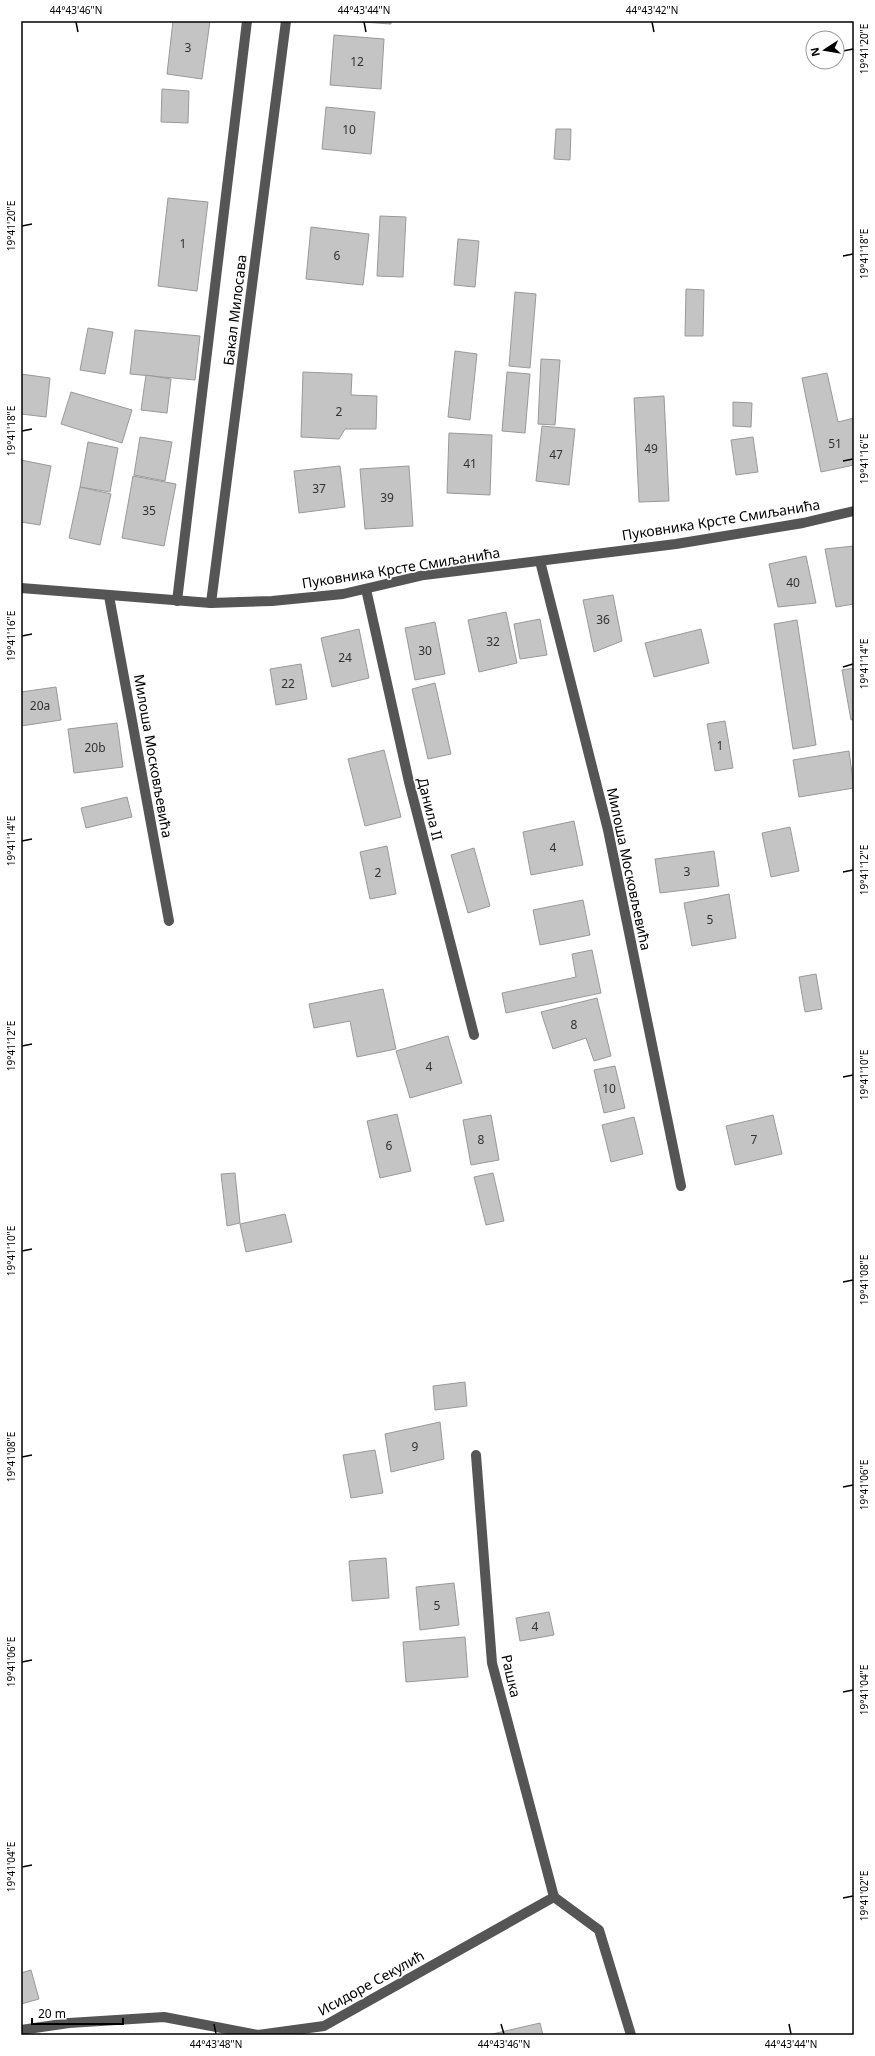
<svg xmlns="http://www.w3.org/2000/svg" width="875" height="2056" font-family="'Noto Sans',sans-serif">
<style>
.building{fill:#c4c4c4;stroke:#999}
.lines{fill:none;stroke-linecap:round;stroke-linejoin:round}
.minor{stroke:#555;stroke-width:10}
.ticks{fill:none;stroke:#000;stroke-width:1.5}
.labels{text-anchor:middle;stroke-width:3.5;stroke-linejoin:round;paint-order:stroke}
.number-label{font-size:12px;fill:#313131}
.street-label{font-size:14px;fill:#000;stroke:#fff}
.neatline{fill:none;stroke:#000;stroke-width:1.5}
.ticks-label{font-size:10px;text-anchor:middle;fill:#000}
</style>
<rect width="100%" height="100%" fill="#fff"/>
<g class="building">
<path d="M173,21h37l-8,58 -35,-5z"/>
<path d="M348,21h43v3z"/>
<path d="M334,35l50,4 -3,50 -51,-4z"/>
<path d="M162,89l27,2 -1,32 -27,-1z"/>
<path d="M326,107l49,5 -4,42 -49,-5z"/>
<path d="M556,129h15l-1,31 -16,-1z"/>
<path d="M168,198l40,4 -11,89 -39,-5z"/>
<path d="M380,216l26,1 -3,60 -26,-1z"/>
<path d="M311,227l58,7 -6,51 -57,-6z"/>
<path d="M458,239l21,2 -4,46 -21,-2z"/>
<path d="M686,289l18,1 -1,46h-18z"/>
<path d="M515,292l21,2 -6,74 -21,-2z"/>
<path d="M88,328l25,4 -8,42 -25,-4z"/>
<path d="M135,330l65,6 -5,44 -65,-6z"/>
<path d="M455,351l22,3 -7,66 -22,-3z"/>
<path d="M541,359l19,1 -5,65 -17,-1z"/>
<path d="M303,372l49,2 -1,21 26,1 -1,33h-31l-6,10 -38,-2z"/>
<path d="M507,372l23,2 -5,59 -23,-2z"/>
<path d="M827,373l11,49 16,-4v47l-33,7 -19,-94z"/>
<path d="M21,374l29,4 -4,39 -25,-3z"/>
<path d="M146,375l25,4 -4,34 -26,-3z"/>
<path d="M71,392l61,18 -10,33 -61,-19z"/>
<path d="M664,396l5,105 -30,1 -5,-104z"/>
<path d="M733,402l19,1 -1,24 -18,-1z"/>
<path d="M542,426l33,3 -6,56 -33,-4z"/>
<path d="M449,433l43,2 -2,60 -43,-2z"/>
<path d="M140,437l32,5 -7,39 -31,-6z"/>
<path d="M753,437l5,35 -22,3 -5,-35z"/>
<path d="M88,442l30,6 -8,44 -30,-5z"/>
<path d="M21,460l30,6 -11,59 -19,-3z"/>
<path d="M340,466l5,41 -46,6 -5,-42z"/>
<path d="M409,466l4,60 -48,3 -5,-60z"/>
<path d="M133,476l43,8 -12,62 -42,-8z"/>
<path d="M80,487l31,7 -11,51 -31,-7z"/>
<path d="M854,546v58l-18,3 -11,-58z"/>
<path d="M806,556l10,47 -38,4 -9,-43z"/>
<path d="M613,595l9,46 -28,11 -11,-52z"/>
<path d="M506,612l11,51 -38,9 -11,-52z"/>
<path d="M540,619l7,36 -27,4 -6,-35z"/>
<path d="M797,620l19,125 -23,4 -19,-125z"/>
<path d="M435,622l10,52 -30,6 -10,-52z"/>
<path d="M359,629l10,49 -37,9 -11,-49z"/>
<path d="M701,629l8,34 -55,14 -9,-34z"/>
<path d="M301,664l6,35 -31,6 -6,-36z"/>
<path d="M854,668v51l-3,1 -9,-50z"/>
<path d="M435,683l16,71 -23,5 -16,-70z"/>
<path d="M56,687l5,33 -40,6v-34z"/>
<path d="M725,721l8,47 -18,3 -8,-47z"/>
<path d="M117,723l6,44 -49,6 -6,-44z"/>
<path d="M384,750l17,67 -36,9 -17,-67z"/>
<path d="M849,751l5,37 -55,9 -6,-37z"/>
<path d="M127,797l5,20 -46,11 -5,-20z"/>
<path d="M574,821l9,44 -52,10 -8,-43z"/>
<path d="M790,827l9,44 -28,6 -9,-44z"/>
<path d="M387,846l9,48 -26,5 -10,-47z"/>
<path d="M474,848l16,58 -22,7 -17,-58z"/>
<path d="M714,851l5,35 -59,7 -5,-34z"/>
<path d="M729,894l7,44 -44,8 -8,-43z"/>
<path d="M583,900l7,35 -50,10 -7,-35z"/>
<path d="M592,950l9,43 -95,20 -4,-20 74,-16 -4,-23z"/>
<path d="M816,974l6,35 -17,3 -6,-35z"/>
<path d="M383,989l13,60 -39,8 -7,-36 -36,7 -5,-24z"/>
<path d="M597,998l14,58 -17,5 -8,-23 -33,11 -12,-37z"/>
<path d="M448,1036l14,47 -52,15 -14,-47z"/>
<path d="M615,1066l10,42 -21,5 -10,-43z"/>
<path d="M397,1114l14,57 -31,7 -13,-57z"/>
<path d="M491,1115l8,45 -28,5 -8,-45z"/>
<path d="M773,1115l9,39 -47,11 -9,-39z"/>
<path d="M634,1117l9,37 -32,8 -9,-37z"/>
<path d="M235,1173l5,50 -13,3 -6,-52z"/>
<path d="M493,1173l11,48 -18,4 -12,-48z"/>
<path d="M285,1214l7,28 -46,10 -6,-28z"/>
<path d="M465,1382l2,24 -32,4 -2,-24z"/>
<path d="M440,1422l4,37 -53,13 -6,-38z"/>
<path d="M375,1450l8,43 -32,5 -8,-43z"/>
<path d="M386,1558l3,40 -37,3 -3,-40z"/>
<path d="M454,1583l5,42 -39,5 -4,-43z"/>
<path d="M549,1612l5,23 -34,6 -4,-23z"/>
<path d="M465,1637l3,40 -62,5 -3,-40z"/>
<path d="M31,1970l8,29 -18,5v-31z"/>
<path d="M540,2023l3,12h-55z"/>
</g>
<g class="lines">
<g class="minor">
<path d="M540,561l68,269 73,356"/>
<path d="M21,588l190,15 61,-2 71,-7 81,-19 252,-31 127,-21 51,-12"/>
<path d="M366,589l43,193 65,253"/>
<path d="M109,596l60,325"/>
<path d="M177,601l70,-580"/>
<path d="M211,603l75,-582"/>
<path d="M476,1455l16,208 62,234"/>
<path d="M21,2030l48,-7 95,-6 94,18 66,-9 230,-129 45,33 32,105"/>
</g>
</g>
<path class="ticks" d="M76,22l2,10M364,22l2,10M652,22l2,10M843,51l10,-2M22,226l10,-2M843,256l10,-2M22,431l10,-2M843,461l10,-2M22,636l10,-2M843,667l10,-3M22,841l10,-2M843,872l10,-2M22,1046l10,-2M843,1077l10,-2M22,1251l10,-2M843,1282l10,-2M22,1457l10,-2M843,1487l10,-2M22,1662l10,-2M843,1692l10,-2M22,1867l10,-2M843,1898l10,-2M214,2024l2,10M501,2024l3,10M789,2024l2,10"/>
<g class="labels">
<g class="number-label">
<text x="188" y="52">3</text>
<text x="357" y="66">12</text>
<text x="349" y="134">10</text>
<text x="183" y="248">1</text>
<text x="337" y="260">6</text>
<text x="339" y="416">2</text>
<text x="835" y="448">51</text>
<text x="651" y="453">49</text>
<text x="556" y="459">47</text>
<text x="470" y="468">41</text>
<text x="319" y="493">37</text>
<text x="387" y="502">39</text>
<text x="149" y="515">35</text>
<text x="793" y="587">40</text>
<text x="603" y="624">36</text>
<text x="493" y="646">32</text>
<text x="425" y="655">30</text>
<text x="345" y="662">24</text>
<text x="288" y="688">22</text>
<text x="40" y="710">20a</text>
<text x="720" y="750">1</text>
<text x="95" y="752">20b</text>
<text x="553" y="852">4</text>
<text x="687" y="876">3</text>
<text x="378" y="877">2</text>
<text x="710" y="924">5</text>
<text x="574" y="1029">8</text>
<text x="429" y="1071">4</text>
<text x="609" y="1093">10</text>
<text x="481" y="1144">8</text>
<text x="754" y="1144">7</text>
<text x="389" y="1150">6</text>
<text x="415" y="1451">9</text>
<text x="437" y="1610">5</text>
<text x="535" y="1631">4</text>
</g>
<g class="street-label">
<text transform="translate(235 310) rotate(-83)" y="5">Бакал Милосава</text>
<text transform="translate(721 520) rotate(-9)" y="5">Пуковника Крсте Смиљанића</text>
<text transform="translate(401 568) rotate(-9)" y="5">Пуковника Крсте Смиљанића</text>
<text transform="translate(153 756) rotate(80)" y="5">Милоша Московљевића</text>
<text transform="translate(430 809) rotate(76)" y="5">Данила II</text>
<text transform="translate(629 869) rotate(78)" y="5">Милоша Московљевића</text>
<text transform="translate(511 1676) rotate(77)" y="5">Рашка</text>
<text transform="translate(371 1983) rotate(-29)" y="5">Исидоре Секулић</text>
</g>
</g>
<rect width="875" height="2056" fill="none" stroke="#ffffff" stroke-width="44"/>
<g transform="translate(825 50) rotate(258)"><circle r="19" fill="#ffffff" stroke="#999999"/>
<path d="M0-3L7 15L0 10L-7 15Z" fill="#000000"/>
<text y="-6" font-size="11" font-weight="bold" text-anchor="middle" fill="#000000">N</text>
</g>
<path d="M32 2018v6h91v-6" fill="none" stroke="#000000" stroke-width="2"/>
<text x="38" y="2018" font-size="12" fill="#000000" stroke="#ffffff" stroke-width="3" paint-order="stroke">20 m</text>
<rect x="22" y="22" width="831" height="2012" class="neatline"/>
<g class="ticks-label">
<text x="76" y="14">44°43'46"N</text>
<text x="364" y="14">44°43'44"N</text>
<text x="652" y="14">44°43'42"N</text>
<text transform="translate(864 49) rotate(-90)" y="4">19°41'20"E</text>
<text transform="translate(11 226) rotate(-90)" y="4">19°41'20"E</text>
<text transform="translate(864 254) rotate(-90)" y="4">19°41'18"E</text>
<text transform="translate(11 431) rotate(-90)" y="4">19°41'18"E</text>
<text transform="translate(864 459) rotate(-90)" y="4">19°41'16"E</text>
<text transform="translate(11 636) rotate(-90)" y="4">19°41'16"E</text>
<text transform="translate(864 664) rotate(-90)" y="4">19°41'14"E</text>
<text transform="translate(11 841) rotate(-90)" y="4">19°41'14"E</text>
<text transform="translate(864 870) rotate(-90)" y="4">19°41'12"E</text>
<text transform="translate(11 1046) rotate(-90)" y="4">19°41'12"E</text>
<text transform="translate(864 1075) rotate(-90)" y="4">19°41'10"E</text>
<text transform="translate(11 1251) rotate(-90)" y="4">19°41'10"E</text>
<text transform="translate(864 1280) rotate(-90)" y="4">19°41'08"E</text>
<text transform="translate(11 1457) rotate(-90)" y="4">19°41'08"E</text>
<text transform="translate(864 1485) rotate(-90)" y="4">19°41'06"E</text>
<text transform="translate(11 1662) rotate(-90)" y="4">19°41'06"E</text>
<text transform="translate(864 1690) rotate(-90)" y="4">19°41'04"E</text>
<text transform="translate(11 1867) rotate(-90)" y="4">19°41'04"E</text>
<text transform="translate(864 1896) rotate(-90)" y="4">19°41'02"E</text>
<text x="216" y="2048">44°43'48"N</text>
<text x="504" y="2048">44°43'46"N</text>
<text x="791" y="2048">44°43'44"N</text>
</g>
</svg>
